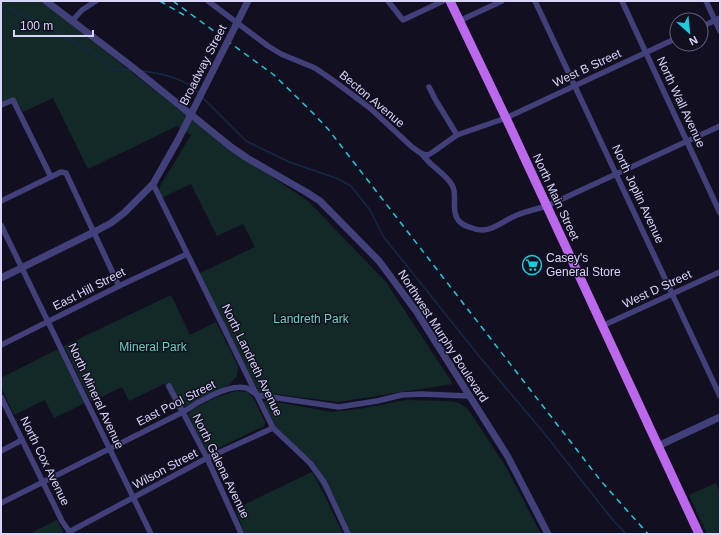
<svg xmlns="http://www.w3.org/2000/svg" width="721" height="535" font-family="Helvetica,sans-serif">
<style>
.green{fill:#132928}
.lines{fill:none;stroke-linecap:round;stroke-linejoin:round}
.stream{stroke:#152845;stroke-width:1.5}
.minor{stroke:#42407a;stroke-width:5.5}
.tertiary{stroke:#42407a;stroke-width:7}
.primary{stroke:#bb68ed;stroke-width:9}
.rail{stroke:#1accdf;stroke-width:1.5;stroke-dasharray:6 5;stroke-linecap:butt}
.tertiary-bridge{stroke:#42407a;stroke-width:7}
.labels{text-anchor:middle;stroke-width:3;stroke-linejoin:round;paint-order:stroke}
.street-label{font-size:12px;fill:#d8d4fa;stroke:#121020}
.poi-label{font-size:12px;fill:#d8d4fa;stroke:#121020;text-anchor:start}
.park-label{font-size:12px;fill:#69d1b7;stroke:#121020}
</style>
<rect width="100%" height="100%" fill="#121020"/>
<g class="green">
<path d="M1,1h41l173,137 94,64 77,80 67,102 -115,18 -79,-10 -61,-118 57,-27 -12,-23 -26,12 -26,-52 -30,14 -2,-6 1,-6 31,-51 -14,-9 -89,43 -35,-71 -30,14c-7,-12 -7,-17 -22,-10z"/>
<path d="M171,295l19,40 26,-13 21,42 1,4 -1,8 -8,9 -43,21 -8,6 -14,-28 -35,17 -7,-14 -31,15 -27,-56z"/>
<path d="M60,348l25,55 -31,15 -9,-18 -31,15 -13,-28v-9z"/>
<path d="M236,391l11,1 6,5 12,25 -1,4 -56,27 -20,-38 2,-4 24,-13z"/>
<path d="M266,400l65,12 28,-3 47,-9 41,1 12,2 9,6 38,58 35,67h-194l-16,-33 -24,-38 -25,-25 -21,-34z"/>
<path d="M312,472l13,24 18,38h-98l-10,-25z"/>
<path d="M716,483l4,10v41h-13l-18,-39z"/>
<path d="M57,520l7,14h-35z"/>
</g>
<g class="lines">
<g class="stream">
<path d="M1,5l31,14 61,34 20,16 19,1"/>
<path d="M141,71c20,2 43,7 57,21"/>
<path d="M202,97l44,44 43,21 47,16 15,8 19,24 13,26 96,120 65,77 68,86 14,15"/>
</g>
<g class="minor">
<path d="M208,1l60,45 13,8 34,14 19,13 36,27 42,39 10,7 6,1 5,-3 24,-17 49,-17 171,-80"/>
<path d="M388,1l15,19 40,-19"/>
<path d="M535,1l185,395"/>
<path d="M622,1l98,212"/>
<path d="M706,1l14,30"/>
<path d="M72,21l10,-11 14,-9"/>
<path d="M459,21l43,-20"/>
<path d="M701,27l19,-9"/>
<path d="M429,87l6,12 22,36"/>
<path d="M1,105l12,-5 38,77"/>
<path d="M422,154c8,12 24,20 30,31 6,10 -1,23 5,33 2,5 7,7 12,9 21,9 31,-5 48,-12 10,-4 20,-6 30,-9l173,-80"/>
<path d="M153,184l120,244 37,35 14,19 24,52"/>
<path d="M1,201l60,-29 5,1 53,113"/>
<path d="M1,225l150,309"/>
<path d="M602,326l118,-54"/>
<path d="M1,345l118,-59 68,-32"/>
<path d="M169,386l38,72 34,75 -1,1"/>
<path d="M1,397l61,124 9,13"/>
<path d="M1,451l21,-11"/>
<path d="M1,503l182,-91c13,-9 46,-29 63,-24 4,1 8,5 11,7l82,12 38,-6 25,-6 19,-1 48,2"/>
<path d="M69,532l138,-74 66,-30"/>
</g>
<g class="tertiary">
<path d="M46,1l85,65 100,81 16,11 59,34 14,9 59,60 37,50 92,146 40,77"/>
<path d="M1,278l93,-46 17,-9 13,-10 29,-29 25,-44"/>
<path d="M658,446l62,-29"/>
</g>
<path class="primary" d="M450,1l56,117 193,416"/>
<g class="rail">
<path d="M160,1l24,14"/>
<path d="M173,1l101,74 36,35 18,19 273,352 47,53"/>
</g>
<path class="tertiary-bridge" d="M178,140l70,-139"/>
</g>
<defs>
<g id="supermarket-ring" transform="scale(1)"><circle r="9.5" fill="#121020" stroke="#1accdf" stroke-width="1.5"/><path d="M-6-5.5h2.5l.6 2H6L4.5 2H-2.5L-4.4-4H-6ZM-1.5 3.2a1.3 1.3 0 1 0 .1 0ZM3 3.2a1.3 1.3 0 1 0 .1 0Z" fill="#1accdf"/></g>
</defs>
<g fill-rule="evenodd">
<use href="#supermarket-ring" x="532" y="265"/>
</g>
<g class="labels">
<g class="street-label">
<text transform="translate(203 65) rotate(-63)" y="4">Broadway Street</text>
<text transform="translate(587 68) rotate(-25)" y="4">West B Street</text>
<text transform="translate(372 99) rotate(40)" y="4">Becton Avenue</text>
<text transform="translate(681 102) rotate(65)" y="4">North Wall Avenue</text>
<text transform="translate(638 194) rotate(65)" y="4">North Joplin Avenue</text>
<text transform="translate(556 197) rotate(65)" y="4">North Main Street</text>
<text transform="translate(89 289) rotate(-27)" y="4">East Hill Street</text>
<text transform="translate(657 289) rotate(-25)" y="4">West D Street</text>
<text transform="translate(443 336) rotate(57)" y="4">Northwest Murphy Boulevard</text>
<text transform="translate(252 360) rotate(64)" y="4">North Landreth Avenue</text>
<text transform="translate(96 396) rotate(65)" y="4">North Mineral Avenue</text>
<text transform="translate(176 403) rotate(-27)" y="4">East Pool Street</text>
<text transform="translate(45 461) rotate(64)" y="4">North Cox Avenue</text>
<text transform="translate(221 466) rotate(64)" y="4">North Galena Avenue</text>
<text transform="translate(165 469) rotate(-28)" y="4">Wilson Street</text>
</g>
<g class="poi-label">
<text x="546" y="262">Casey's<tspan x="546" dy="14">General Store</tspan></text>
</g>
<g class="park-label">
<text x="311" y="323">Landreth Park</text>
<text x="153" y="351">Mineral Park</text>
</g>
</g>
<rect width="721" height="535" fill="none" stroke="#d8d4fa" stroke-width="4"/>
<g transform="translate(689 32) rotate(153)"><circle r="19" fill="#121020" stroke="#615e77"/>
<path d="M0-3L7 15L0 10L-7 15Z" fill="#1accdf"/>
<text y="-6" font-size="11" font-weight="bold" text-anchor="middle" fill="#d8d4fa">N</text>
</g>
<path d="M14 30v6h79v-6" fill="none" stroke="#d8d4fa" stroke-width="2"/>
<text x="20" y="30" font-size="12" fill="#d8d4fa" stroke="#121020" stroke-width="3" paint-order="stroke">100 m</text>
</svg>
